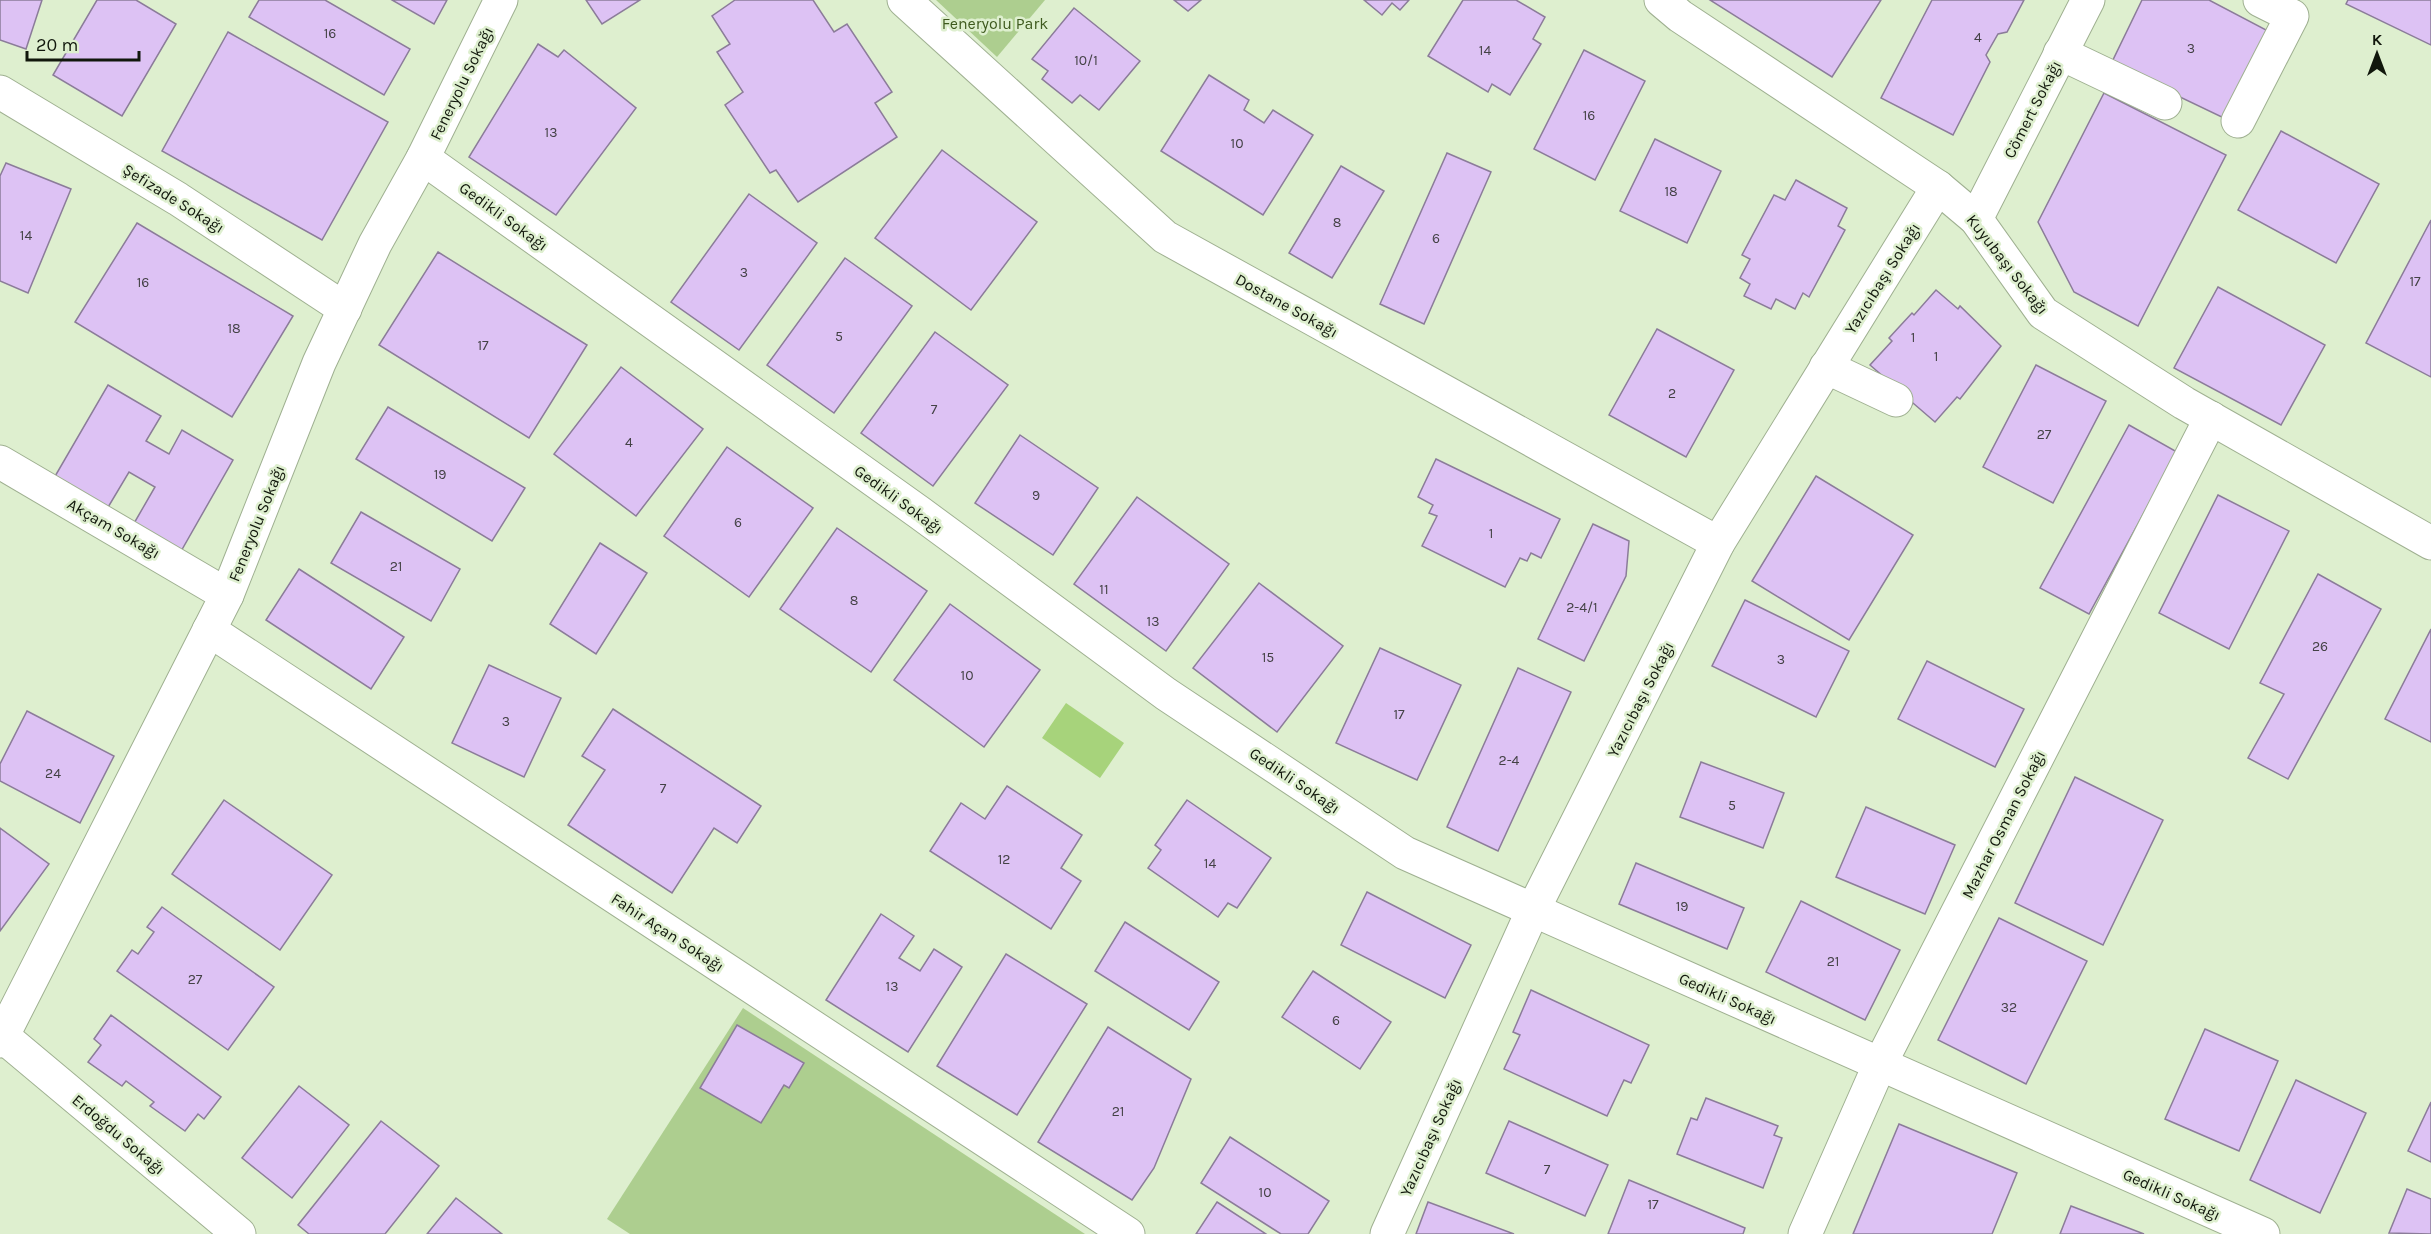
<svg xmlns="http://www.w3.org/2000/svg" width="2431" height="1234" font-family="Karla,sans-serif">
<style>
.green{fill:#adce8f}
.water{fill:#a7d37b}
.building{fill:#ddc2f4;stroke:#8b7c99;stroke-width:1.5}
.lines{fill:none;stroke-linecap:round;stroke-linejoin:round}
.minor-casing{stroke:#9fb091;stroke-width:35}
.minor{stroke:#fff;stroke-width:33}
.labels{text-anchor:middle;stroke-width:5;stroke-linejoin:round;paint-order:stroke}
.number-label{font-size:14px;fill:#444246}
.park-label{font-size:16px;fill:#3e5a1e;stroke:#deefcf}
.street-label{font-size:16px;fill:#11170c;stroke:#deefcf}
</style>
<rect width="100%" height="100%" fill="#deefcf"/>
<g class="green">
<path d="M936,0h109l-48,57z"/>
<path d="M743,1008l342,226h-455l-23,-15z"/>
</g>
<path class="water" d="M1066,703l58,40 -24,35 -58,-40z"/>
<g class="building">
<path d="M0,0h42l-16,49 -26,-9z"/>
<path d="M97,0h39l40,24 -54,92 -69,-41z"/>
<path d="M259,0h66l85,49 -26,46 -135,-78z"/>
<path d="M392,0h55l-13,24z"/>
<path d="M586,0h54l-38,24z"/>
<path d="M735,0h78l21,32 13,-8 45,68 -17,11 22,34 -99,65 -22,-32 -6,3 -45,-68 18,-13 -26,-40 13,-8 -18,-28z"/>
<path d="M1174,0h27l-13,11z"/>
<path d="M1364,0h45l-9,10 -8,-7 -10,12z"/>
<path d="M1463,0h53l29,17 -12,22 8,5 -31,51 -18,-11 -4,8 -60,-36z"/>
<path d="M1710,0h171l-49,77z"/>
<path d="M1932,0h92l-17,32 -9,2 -12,21 4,7 -37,73 -72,-37z"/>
<path d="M2142,0h67l61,32 -42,88 -117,-56z"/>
<path d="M2348,0h83v45l-85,-41z"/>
<path d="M1074,8l66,53 -41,49 -19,-15 -8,8 -30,-24 6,-8 -16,-12z"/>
<path d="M228,32l160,90 -66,118 -160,-89z"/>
<path d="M538,44l20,13 6,-7 72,58 -80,107 -87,-58z"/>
<path d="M1584,50l61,31 -50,99 -61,-31z"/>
<path d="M1209,75l40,25 -5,10 20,13 9,-13 40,25 -50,80 -102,-64z"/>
<path d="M2104,93l122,62 -88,171 -64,-34 -36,-70z"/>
<path d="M2281,131l98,53 -43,79 -98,-53z"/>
<path d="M1655,139l66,32 -34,72 -67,-32z"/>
<path d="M942,150l95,72 -66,88 -96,-72z"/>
<path d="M1447,153l44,19 -67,152 -44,-20z"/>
<path d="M6,163l65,26 -43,104 -28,-12v-105z"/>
<path d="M1341,166l43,25 -52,87 -43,-25z"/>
<path d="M1796,180l51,28 -9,18 7,4 -36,67 -6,-4 -8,16 -19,-10 -5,10 -27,-13 6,-12 -10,-6 10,-19 -8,-4 32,-60 11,5z"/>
<path d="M749,194l68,49 -78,107 -68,-48z"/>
<path d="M2431,220v157l-65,-34z"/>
<path d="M137,223l156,93 -61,101 -157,-95z"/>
<path d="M438,252l149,93 -58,93 -150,-93z"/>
<path d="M845,258l67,48 -78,107 -67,-48z"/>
<path d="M2218,287l107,58 -44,80 -107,-57z"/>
<path d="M1936,290l22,19 2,-3 41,40 -41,53 -3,-2 -22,25 -22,-19 -2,3 -19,-22 -22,-19 22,-24 -3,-3 11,-12 12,-13 2,2z"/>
<path d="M1657,329l77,41 -48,87 -77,-42z"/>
<path d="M935,332l73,53 -75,101 -72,-53z"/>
<path d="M2036,365l70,36 -53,102 -70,-36z"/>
<path d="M621,367l82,62 -67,87 -82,-62z"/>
<path d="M108,385l53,31 -15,25 23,13 13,-24 51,30 -53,93 -47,-28 22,-38 -26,-15 -22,37 -53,-31z"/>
<path d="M388,407l137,81 -33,53 -136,-82z"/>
<path d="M2129,425l48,27 -88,162 -49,-26z"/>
<path d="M1020,435l78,53 -45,67 -78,-52z"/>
<path d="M727,447l86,61 -64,89 -85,-61z"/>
<path d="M1436,459l124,60 -19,39 -10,-5 -4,8 -7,-3 -15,29 -83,-41 15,-30 -8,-3 4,-8 -15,-8z"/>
<path d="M1816,476l97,59 -64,105 -97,-59z"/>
<path d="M2218,495l71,36 -60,118 -70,-36z"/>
<path d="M1137,497l92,67 -63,87 -92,-67z"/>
<path d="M361,512l99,57 -29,52 -100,-58z"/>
<path d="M1593,524l36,17 -3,35 -42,85 -46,-22z"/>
<path d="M837,528l90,63 -56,81 -91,-63z"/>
<path d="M600,543l47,30 -51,81 -46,-30z"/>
<path d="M299,569l105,68 -33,52 -105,-69z"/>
<path d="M2318,574l63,35 -93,170 -40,-21 36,-64 -24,-11z"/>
<path d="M1259,583l84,63 -66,86 -84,-64z"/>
<path d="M1745,600l104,51 -33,66 -104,-51z"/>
<path d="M950,604l90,66 -56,77 -90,-67z"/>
<path d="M2431,629v113l-46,-23z"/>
<path d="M1380,648l81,37 -44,95 -81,-37z"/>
<path d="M1927,661l97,48 -29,58 -97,-48z"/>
<path d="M489,665l72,33 -37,79 -72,-34z"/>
<path d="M1518,668l53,24 -73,159 -51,-24z"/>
<path d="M613,709l148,97 -24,37 -23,-15 -42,65 -104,-68 37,-55 -23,-14z"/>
<path d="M27,711l87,45 -34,67 -80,-42v-17z"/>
<path d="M1701,762l83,31 -21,55 -83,-31z"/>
<path d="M2075,777l88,43 -60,125 -88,-42z"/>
<path d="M1007,786l75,49 -21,33 20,13 -30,48 -121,-78 31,-48 24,16z"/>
<path d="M224,800l108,75 -52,75 -108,-76z"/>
<path d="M1187,800l84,58 -34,50 -9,-5 -10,14 -70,-49 13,-18 -6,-5z"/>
<path d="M1866,807l89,38 -30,69 -89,-37z"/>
<path d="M0,828l49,36 -49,67z"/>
<path d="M1636,863l108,45 -17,41 -108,-45z"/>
<path d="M1367,892l104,53 -26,53 -104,-53z"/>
<path d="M1801,901l99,49 -35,70 -99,-48z"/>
<path d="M162,907l112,80 -46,63 -111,-79 15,-21 6,4 16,-22 -7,-5z"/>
<path d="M881,914l33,22 -15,22 21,13 14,-22 28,18 -54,85 -82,-52z"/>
<path d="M1999,918l88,43 -61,123 -88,-44z"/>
<path d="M1125,922l94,60 -30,48 -94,-59z"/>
<path d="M1006,954l81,50 -70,111 -80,-49z"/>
<path d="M1313,971l78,51 -31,47 -78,-52z"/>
<path d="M1531,990l118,55 -18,38 -7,-3 -17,36 -103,-47 16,-34 -7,-3z"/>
<path d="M111,1015l110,82 -17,22 -6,-5 -13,17 -35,-25 4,-4 -28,-21 -4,5 -34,-24 13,-17 -7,-6z"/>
<path d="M737,1025l67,38 -15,25 -5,-3 -23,38 -61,-35z"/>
<path d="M1108,1027l83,52 -37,89 -22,32 -94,-58z"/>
<path d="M2205,1029l73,32 -39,90 -74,-32z"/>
<path d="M2296,1080l70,33 -46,100 -70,-33z"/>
<path d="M299,1086l50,39 -57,73 -50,-40z"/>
<path d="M1706,1098l72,28 -4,9 8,3 -19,50 -86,-34 14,-36 6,2z"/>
<path d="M2431,1102v60l-23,-11z"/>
<path d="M381,1121l58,45 -54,68h-76l-11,-9z"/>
<path d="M1509,1121l99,44 -23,51 -99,-43z"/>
<path d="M1899,1124l118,49 -25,61h-139z"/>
<path d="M1230,1137l99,64 -21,33h-27l-80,-51z"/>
<path d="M1629,1180l116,48 -2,6h-135z"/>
<path d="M2407,1189l24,10v35l-42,-1z"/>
<path d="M456,1198l46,36h-75z"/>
<path d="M1217,1202l49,32h-70z"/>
<path d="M1428,1202l86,32h-98z"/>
<path d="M2071,1206l73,28h-84z"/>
</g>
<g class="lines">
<g class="minor-casing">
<g id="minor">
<path d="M904,0l261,237 553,306"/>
<path d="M1661,0l19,16 258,171 38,32 67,94 141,90 247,140"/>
<path d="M2060,53l105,50"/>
<path d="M0,92l178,107 167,110"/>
<path d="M2238,121l54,-105 -32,-16"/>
<path d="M423,158l497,355 246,181 239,159 858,381"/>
<path d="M1976,219l112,-219"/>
<path d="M1826,367l70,33"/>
<path d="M0,462l227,133"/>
<path d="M209,630l919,604"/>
<path d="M0,1034l239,200"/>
<path d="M0,1041l227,-446 92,-232 56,-119 48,-86 78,-158"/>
<path d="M1387,1234l146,-324 185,-367 220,-356"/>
<path d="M1805,1234l74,-168 332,-648"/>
</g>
</g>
<use href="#minor" class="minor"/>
</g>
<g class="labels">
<g class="number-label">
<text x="330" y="38">16</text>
<text x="1978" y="42">4</text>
<text x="2191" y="53">3</text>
<text x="1485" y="55">14</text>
<text x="1086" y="65">10/1</text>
<text x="1589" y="120">16</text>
<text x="551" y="137">13</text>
<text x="1237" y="148">10</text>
<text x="1671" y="196">18</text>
<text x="1337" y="227">8</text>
<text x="26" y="240">14</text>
<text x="1436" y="243">6</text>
<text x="744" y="277">3</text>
<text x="2415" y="286">17</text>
<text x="143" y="287">16</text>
<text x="234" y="333">18</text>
<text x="839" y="341">5</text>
<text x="1913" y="342">1</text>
<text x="483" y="350">17</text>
<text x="1936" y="361">1</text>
<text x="1672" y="398">2</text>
<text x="934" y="414">7</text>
<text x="2044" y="439">27</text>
<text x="629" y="447">4</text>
<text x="440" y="479">19</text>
<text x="1036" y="500">9</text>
<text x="738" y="527">6</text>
<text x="1491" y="538">1</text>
<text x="396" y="571">21</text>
<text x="1104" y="594">11</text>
<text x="854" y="605">8</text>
<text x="1582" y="612">2-4/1</text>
<text x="1153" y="626">13</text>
<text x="2320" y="651">26</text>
<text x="1268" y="662">15</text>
<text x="1781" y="664">3</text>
<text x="967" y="680">10</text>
<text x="1399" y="719">17</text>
<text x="506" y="726">3</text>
<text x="1509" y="765">2-4</text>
<text x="53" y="778">24</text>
<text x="663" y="793">7</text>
<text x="1732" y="810">5</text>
<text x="1004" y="864">12</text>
<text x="1210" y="868">14</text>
<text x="1682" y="911">19</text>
<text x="1833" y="966">21</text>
<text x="195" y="984">27</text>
<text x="892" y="991">13</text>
<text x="2009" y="1012">32</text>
<text x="1336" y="1025">6</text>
<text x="1118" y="1116">21</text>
<text x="1547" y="1174">7</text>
<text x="1265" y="1197">10</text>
<text x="1653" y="1209">17</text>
</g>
<g class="park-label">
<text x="995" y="29">Feneryolu Park</text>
</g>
<g class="street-label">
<text transform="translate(461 83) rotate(-64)" y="6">Feneryolu Sokağı</text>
<text transform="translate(2032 109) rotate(-63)" y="6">Cömert Sokağı</text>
<text transform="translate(174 198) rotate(32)" y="6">Şefizade Sokağı</text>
<text transform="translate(504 216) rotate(36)" y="6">Gedikli Sokağı</text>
<text transform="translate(2008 264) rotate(52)" y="6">Kuyubaşı Sokağı</text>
<text transform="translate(1882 278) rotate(-58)" y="6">Yazıcıbaşı Sokağı</text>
<text transform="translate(1287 305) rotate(29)" y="6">Dostane Sokağı</text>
<text transform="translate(899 499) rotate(36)" y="6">Gedikli Sokağı</text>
<text transform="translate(256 523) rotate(-68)" y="6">Feneryolu Sokağı</text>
<text transform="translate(114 528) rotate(30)" y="6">Akçam Sokağı</text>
<text transform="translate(1640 699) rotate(-63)" y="6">Yazıcıbaşı Sokağı</text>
<text transform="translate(1295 780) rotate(34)" y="6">Gedikli Sokağı</text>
<text transform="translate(2003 824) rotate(-63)" y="6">Mazhar Osman Sokağı</text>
<text transform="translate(668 932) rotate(33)" y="6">Fahir Açan Sokağı</text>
<text transform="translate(1728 998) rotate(24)" y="6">Gedikli Sokağı</text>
<text transform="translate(119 1134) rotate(40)" y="6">Erdoğdu Sokağı</text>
<text transform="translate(1430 1137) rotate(-66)" y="6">Yazıcıbaşı Sokağı</text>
<text transform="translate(2172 1194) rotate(24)" y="6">Gedikli Sokağı</text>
</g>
</g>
<g transform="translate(2377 54)" stroke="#deefcf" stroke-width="4.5" paint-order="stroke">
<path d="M0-4.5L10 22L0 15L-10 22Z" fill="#11170c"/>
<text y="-9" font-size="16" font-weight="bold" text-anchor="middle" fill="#11170c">K</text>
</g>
<path d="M27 51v9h112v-9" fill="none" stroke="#11170c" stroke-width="3"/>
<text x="36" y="51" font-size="18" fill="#11170c" stroke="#deefcf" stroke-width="4.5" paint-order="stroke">20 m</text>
</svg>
